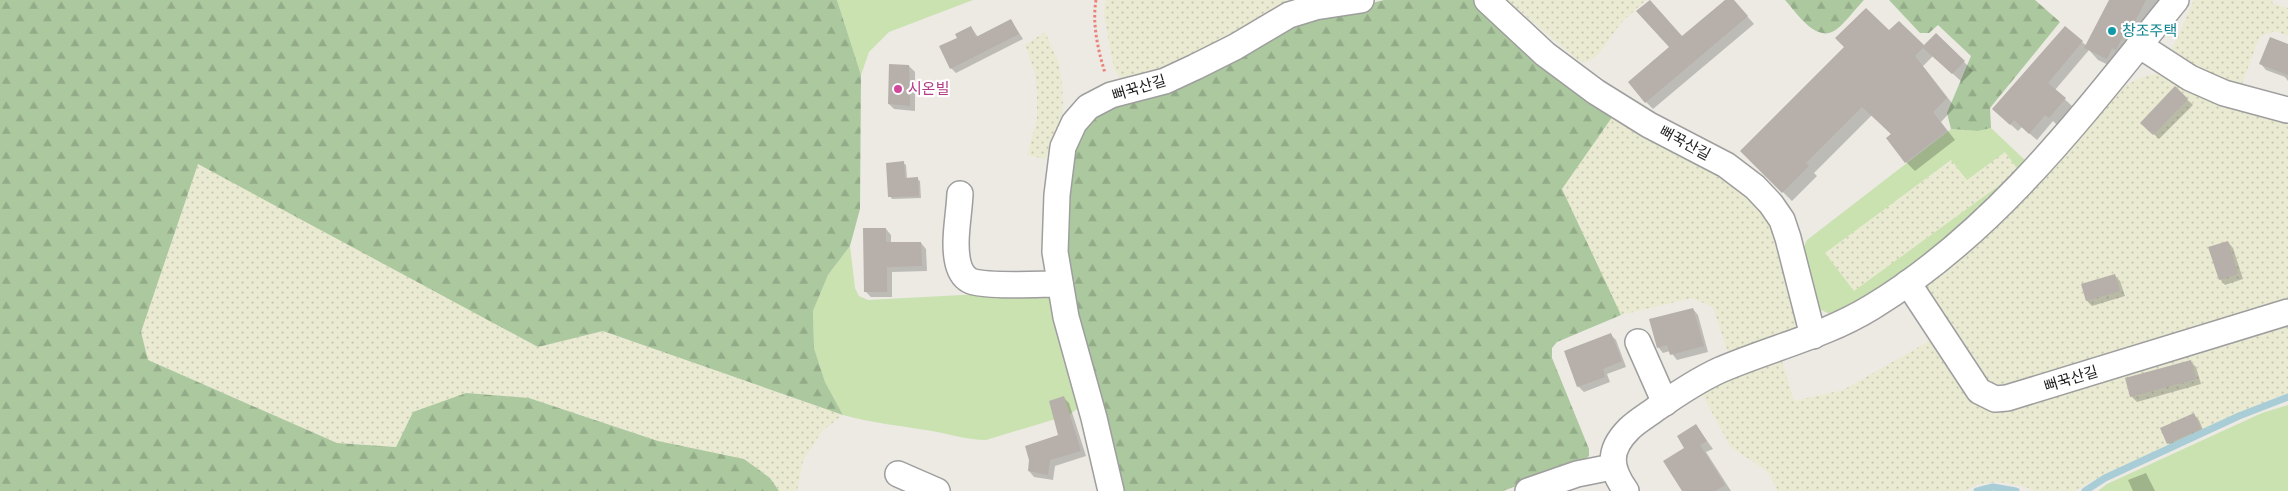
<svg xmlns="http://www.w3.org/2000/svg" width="2288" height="491" font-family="'DM Sans','Noto Sans KR',sans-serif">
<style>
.farmland{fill:url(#farmland-dots)}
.grass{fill:#c9e2b0;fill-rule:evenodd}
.forest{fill:url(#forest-firs)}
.shadow{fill:#0003}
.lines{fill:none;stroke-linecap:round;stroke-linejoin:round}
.stream{stroke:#a9cdd6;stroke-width:7}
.building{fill:#b6afaa}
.minor-casing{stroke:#9e9e9e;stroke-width:28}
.path{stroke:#ea8279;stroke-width:3;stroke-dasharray:2.5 2.5;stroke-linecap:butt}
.minor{stroke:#fff;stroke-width:25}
.culture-dot{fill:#0f9aa8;stroke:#fff;stroke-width:2}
.hotel-dot{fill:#d1479c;stroke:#fff;stroke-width:2}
.labels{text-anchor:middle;stroke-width:4.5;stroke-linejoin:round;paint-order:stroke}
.culture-label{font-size:15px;fill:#0d838f;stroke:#fff;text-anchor:start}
.street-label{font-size:15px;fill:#1d1d1d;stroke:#fff}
.hotel-label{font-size:15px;fill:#b23c85;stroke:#fff;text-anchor:start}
</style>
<defs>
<pattern id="farmland-dots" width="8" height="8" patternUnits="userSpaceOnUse" patternTransform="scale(1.25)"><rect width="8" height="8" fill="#e9ead1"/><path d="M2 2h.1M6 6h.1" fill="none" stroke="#c7c8b3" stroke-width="1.8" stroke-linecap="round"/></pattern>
<pattern id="forest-firs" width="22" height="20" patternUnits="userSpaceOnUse" patternTransform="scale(1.25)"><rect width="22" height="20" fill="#abc89e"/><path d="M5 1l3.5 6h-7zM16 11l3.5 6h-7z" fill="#93ab88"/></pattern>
</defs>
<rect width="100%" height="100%" fill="#edeae4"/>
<g class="farmland">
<path d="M1105,0h201l-113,59 -68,22 -6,-4 -5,-9 -10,-52z"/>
<path d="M1507,0h139l-25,23 -24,33 -12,6 -6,-1z"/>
<path d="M2194,0h79l-1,3 16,5v28l-12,-5 -16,5 -19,50 -72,-30z"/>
<path d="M1045,32l13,29 4,21 1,23 -5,29 -13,25 -18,-4 10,-36v-28l-2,-18 -10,-28z"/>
<path d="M2153,74h16l119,44v182l-273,86 -15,2 -10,-5 -10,-9 -58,-91 199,-195 21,-11z"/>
<path d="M1615,113l112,62 43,39 33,118 -73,27 -17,-52 -21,-9 -71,17 -59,-126z"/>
<path d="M2005,152l14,19 -165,121 -30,-40 128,-92z"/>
<path d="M198,163l340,184 65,-16 240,84 -21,16 -19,30 -6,30h-18l-9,-13 -26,-19 -86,-18 -129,-43 -116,14 -17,35 -59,-4 -189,-83 -7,-28z"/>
<path d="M2288,321v73l-16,5 -117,52 -48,22 -32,18h-40l-12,-5 -24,-4 -20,2 -15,7h-186l-10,-19 -38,-26 -29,-54 35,-20 45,-14 13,43 49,-11 90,-51 43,62 7,7 10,2z"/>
</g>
<g class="grass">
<path d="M837,0h136l-84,32 -20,20 -8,23z"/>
<path d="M1991,128l37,35c-49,64 -119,109 -187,149l-11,2 -9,-4c-10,-21 -26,-48 -14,-70l144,-111 27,2zM2005,152l14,19 -165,120 -29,-38 126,-93 16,20z"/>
<path d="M850,246l5,42 4,8 9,4 168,-9 9,2 6,4 27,104 -1,8 -8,6 -83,25c-19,0 -36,-6 -54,-9 -30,-5 -60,-8 -89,-16l-18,-33 -11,-34 -1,-37 15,-36z"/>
<path d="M2288,405v86h-190l9,-7 155,-71z"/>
</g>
<g class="forest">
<path d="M0,0h837l24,75 -1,134 -10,37 -22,29 -15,36 1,37 11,34 18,33 -240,-84 -65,16 -340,-183 -57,168 7,28 189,83 59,4 17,-35 53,-19 63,5 129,43 86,18 26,19 9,13h-779z"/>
<path d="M1384,0h94l137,113 -53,76 59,126 -64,27 -5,6v10l37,91v7l-7,6 -79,29h-383l-46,-184 -10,-62 9,-93 9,-22 13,-14 192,-92z"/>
<path d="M1785,0h79c-8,8 -21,26 -30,31 -19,11 -38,-19 -49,-31z"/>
<path d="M1889,0h146l25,22 -70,86 1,20 -13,3 -27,-2 -4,-16 24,-57 -33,-31 -9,8h-9z"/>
</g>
<g class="shadow">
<path d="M1727,0h6l21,24 -101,85 -7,-7 25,-55z"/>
<path d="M2116,0h60l-57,70 -21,-10 -9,-10 -34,40 17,16 -15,19 -4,-4 -16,19 -15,-13 -4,4 -17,-15 81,-74 5,4z"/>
<path d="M1011,20l12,19 -67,34 -5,-5 8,-30 12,-11 7,10z"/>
<path d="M1889,32l35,15 12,-13 37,37 -11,11 -29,-26 -10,10 32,41 -14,15 14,18 -40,31 -9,-9 -14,-27 -20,-20 -58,58 3,3 -25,25 -51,-50z"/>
<path d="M2288,46v35l-3,-4 -19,-7 -5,-6z"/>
<path d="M909,66l6,6v39l-21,-2 -5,-5z"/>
<path d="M2175,88l18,17 -34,34 -17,-16z"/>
<path d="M903,163l3,2 1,14h10l3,2 1,17 -29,1 -2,-3z"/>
<path d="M886,229l5,6v8h30l5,6 1,22 -35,1v25h-21l-5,-5z"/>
<path d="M2228,242l5,6 10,31 -18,6 -5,-6z"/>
<path d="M2115,276l5,5 5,15 -33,10 -5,-5z"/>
<path d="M1693,309l5,6 10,37 -31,8 -7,-9 -7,2 -5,-6z"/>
<path d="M1611,335l5,5 10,27 -19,7 3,8 -26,10 -6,-6z"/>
<path d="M2191,362l5,5 5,17 -64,18 -6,-6z"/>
<path d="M1064,398l5,5 17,53 -31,10 -2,14 -19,-3 -5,-6 2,-11 29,-24z"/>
<path d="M2194,415l5,5 6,15 -32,13 -5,-5z"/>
<path d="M1696,426l17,23 -7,3 25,39h-48l3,-42z"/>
<path d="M2146,473l9,18h-22l-5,-11z"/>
</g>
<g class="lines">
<g class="stream">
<path d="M1977,491l16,-4 23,4"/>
<path d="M2085,491l20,-13 134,-62 49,-19"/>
</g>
</g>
<g class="building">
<path d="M1650,0l32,36 43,-36h9l14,16 -103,87 -17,-21 41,-35 -33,-36z"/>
<path d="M2109,0h37l-20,39 -4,-1 -6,12 -4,-2 -5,11 -23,-11z"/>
<path d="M1866,8l23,22 10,-9 25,24 12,-12 29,28 -13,13 -29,-26 -8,8 32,42 -14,14 14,19 -42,32 -19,-25 5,-4 -29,-27 -56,56 3,3 -27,27 -42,-42 104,-104 -9,-9z"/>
<path d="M1011,19l8,15 -69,35 -11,-23 18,-8 -2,-4 16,-8 5,11z"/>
<path d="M2065,26l18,15 -35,42 18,15 -17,20 -4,-3 -16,19 -15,-14 -4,5 -18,-16z"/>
<path d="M2270,37l18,7v31l-29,-11z"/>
<path d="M889,64l20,1 1,41 -22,-2z"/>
<path d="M2175,86l13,13 -35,36 -13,-12z"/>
<path d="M904,161l1,17 13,-1 1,19 -31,1 -2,-34z"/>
<path d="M863,228h23v14h35l1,24 -35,1v25h-23z"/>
<path d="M2228,241l10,33 -19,6 -11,-33z"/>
<path d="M2115,274l5,17 -34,10 -5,-17z"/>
<path d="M1693,308l11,38 -34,9 -3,-10 -10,3 -8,-29z"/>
<path d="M1611,333l11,28 -19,8 2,8 -28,10 -13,-36z"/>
<path d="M2191,360l5,19 -66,18 -5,-19z"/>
<path d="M1064,396l17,55 -31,9 -2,15 -20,-4 1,-11 -4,-14 33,-11 -9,-34z"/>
<path d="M2194,413l7,16 -34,15 -7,-16z"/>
<path d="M1696,424l11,17 -7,4 25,40 -10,6h-33l-19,-30 21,-13 -7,-12z"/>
</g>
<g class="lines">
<g class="minor-casing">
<g id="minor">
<path d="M1487,0l58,54 51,38 53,33 77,40 29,22 16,17 11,16 6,18 25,98"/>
<path d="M2139,45l51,33 34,15 63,17"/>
<path d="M960,194c-1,22 -7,48 -2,69 2,8 6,15 13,18 16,6 69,3 89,3"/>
<path d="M1908,283l71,108 16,8 12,-1 281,-86"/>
<path d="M1638,342l27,61"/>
<path d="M898,474l39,17"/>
<path d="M1111,491l-17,-73 -28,-101 -11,-65 2,-57 6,-48 11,-24 14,-16 23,-12 54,-14 30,-14 40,-20 54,-32 26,-8 46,-7"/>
<path d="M1528,491l49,-17 35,-7"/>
<path d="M1626,491c-16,-23 -19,-40 3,-62 8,-8 19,-14 28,-21 20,-14 41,-28 63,-38 51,-22 105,-34 152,-63 125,-76 213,-195 304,-307"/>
</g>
</g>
<path class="path" d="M1096,0c-4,24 2,50 9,73"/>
<use href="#minor" class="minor"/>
</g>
<circle class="culture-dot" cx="2112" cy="31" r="5"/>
<circle class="hotel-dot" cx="898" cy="89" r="5"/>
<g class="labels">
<g class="culture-label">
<text x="2122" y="36">창조주택</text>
</g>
<g class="street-label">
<text transform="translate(1139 88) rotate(-17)" y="5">뻐꾹산길</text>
<text transform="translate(1685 143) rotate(28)" y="5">뻐꾹산길</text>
<text transform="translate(2071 379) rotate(-17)" y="5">뻐꾹산길</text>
</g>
<g class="hotel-label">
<text x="908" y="94">시온빌</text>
</g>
</g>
</svg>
